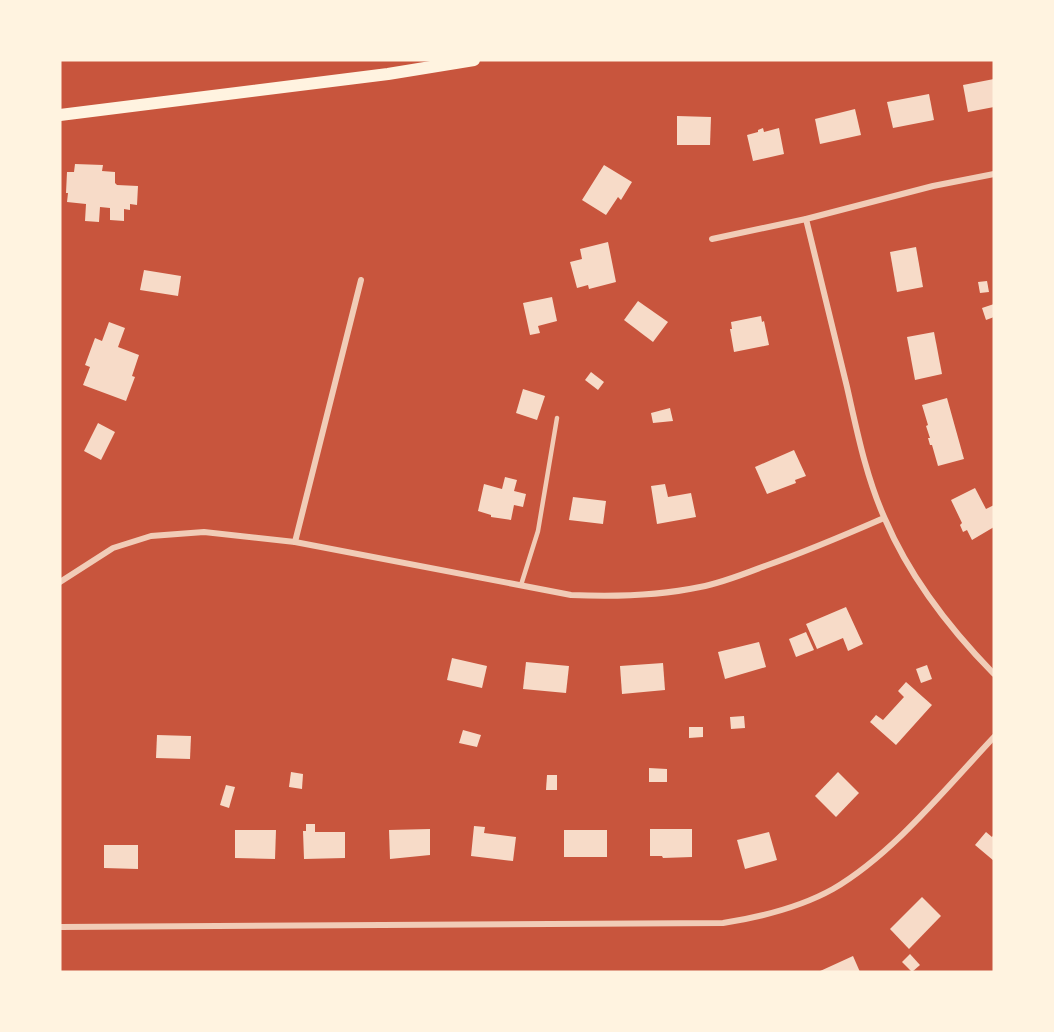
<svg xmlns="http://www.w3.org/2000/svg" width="1054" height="1032" font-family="'DejaVu Sans',sans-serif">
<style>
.building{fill:#f7dbc8}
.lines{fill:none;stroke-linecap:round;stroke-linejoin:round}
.service{stroke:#f1ccb7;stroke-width:4.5}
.minor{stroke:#f1ccb7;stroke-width:6}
.secondary{stroke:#fff3e0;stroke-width:12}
</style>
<rect width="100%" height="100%" fill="#c8553d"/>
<g class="building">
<path d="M994,79v28l-26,5 -5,-27z"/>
<path d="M929,94l5,26 -41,8 -6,-26z"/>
<path d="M855,109l6,26 -41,9 -5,-25z"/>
<path d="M677,116l34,1 -1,28h-33z"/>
<path d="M763,128l1,4 15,-4 5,26 -31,7 -6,-26 11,-3v-2z"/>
<path d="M75,164l28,1 -1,6 13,1v11l2,2 21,1 -1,19 -7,-1v6l-6,-1v12l-14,-1v-12l-10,-1 -1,15 -14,-1 1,-17 -19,-2 1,-9h-2l1,-21h7z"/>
<path d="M604,165l28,17 -11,18 -3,-3 -12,18 -24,-15z"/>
<path d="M608,242l8,40 -27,7 -1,-4 -11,3 -7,-26 12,-3 -2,-10z"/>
<path d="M916,247l7,40 -26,5 -7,-40z"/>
<path d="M144,270l37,6 -3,20 -38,-6z"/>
<path d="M987,281l2,11 -9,1 -2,-11z"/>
<path d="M552,297l5,24 -19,5 2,7 -10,2 -7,-32z"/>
<path d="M638,301l30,21 -15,20 -29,-22z"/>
<path d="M994,304v13l-8,3 -4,-12z"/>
<path d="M761,316l1,6 2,-1 5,24 -35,7 -4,-23h2l-1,-7z"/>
<path d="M109,322l16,6 -7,19 21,8 -7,21 3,1 -9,24 -43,-16 7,-18 -5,-2 10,-27 7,3z"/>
<path d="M934,332l8,42 -27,6 -8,-43z"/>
<path d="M591,372l13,10 -6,8 -13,-10z"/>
<path d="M523,389l22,7 -8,24 -21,-7z"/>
<path d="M947,398l17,61 -26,7 -6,-21h-2l-2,-7h2l-4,-12 2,-1 -6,-20z"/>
<path d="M670,408l3,13 -20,2 -2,-10z"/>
<path d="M98,423l17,9 -14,28 -17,-9z"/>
<path d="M794,450l12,26 -11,4 1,3 -29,11 -12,-27z"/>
<path d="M505,477l12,3 -3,11 12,3 -3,13 -9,-2 -3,15 -20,-3v-2l-13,-4 6,-27 18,5z"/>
<path d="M665,484l3,13 23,-4 5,24 -39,7 -6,-38z"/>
<path d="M975,488l11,21 8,-4v22l-22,13 -5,-10 -4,2 -3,-7 2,-2 -11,-23z"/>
<path d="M573,497l33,4 -3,23 -34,-4z"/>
<path d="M846,607l17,37 -15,7 -5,-13 -26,11 -11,-25z"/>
<path d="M806,632l8,18 -18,7 -7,-18z"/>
<path d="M759,642l7,25 -41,12 -7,-27z"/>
<path d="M452,658l35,8 -5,22 -35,-8z"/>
<path d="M526,662l43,4 -3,27 -43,-4z"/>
<path d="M663,663l2,27 -43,4 -2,-28z"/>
<path d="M927,665l5,14 -11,4 -5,-14z"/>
<path d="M906,682l26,23 -36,40 -26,-23 6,-7 7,5 21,-23 -6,-6z"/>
<path d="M744,716l1,12 -14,1 -1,-12z"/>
<path d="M689,727h14v10l-14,1z"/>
<path d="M463,730l18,5 -4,12 -18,-4z"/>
<path d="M157,735l34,1 -1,23 -34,-1z"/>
<path d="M649,768l18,1v13h-18z"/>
<path d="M291,772l12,2 -1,15 -13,-2z"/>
<path d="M838,772l21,21 -23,24 -21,-21z"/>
<path d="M547,775h10v15h-11z"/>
<path d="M226,785l9,2 -6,21 -9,-3z"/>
<path d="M306,824h9v8h30v26l-41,1 -1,-28h3z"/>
<path d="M474,826l11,1 -1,6 32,4 -3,24 -42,-5z"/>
<path d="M430,829v26l-40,4 -1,-29z"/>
<path d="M650,829h42v28l-29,1 -1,-2h-12z"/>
<path d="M235,830h41l-1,29 -40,-1z"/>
<rect x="564" y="830" width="43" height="27"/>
<path d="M769,832l8,28 -32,9 -8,-29z"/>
<path d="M986,832l6,5 2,-3v27l-19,-16z"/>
<path d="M104,845h34v24l-34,-1z"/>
<path d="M922,897l19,19 -32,33 -19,-20z"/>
<path d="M910,954l10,11 -8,7 -10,-10z"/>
<path d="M853,956l7,16h-42z"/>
</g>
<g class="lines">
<path class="service" d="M521,585l17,-54 19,-113"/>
<g class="minor">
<path d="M806,219c14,56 27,112 41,168 10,44 19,90 38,132 25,59 64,109 109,155"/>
<path d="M712,239l94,-20 127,-33 61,-12"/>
<path d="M295,542l66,-262"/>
<path d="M60,582l53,-34 38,-12 53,-4 91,10 276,53c43,2 86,1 129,-8 22,-4 44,-13 65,-21 40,-14 80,-31 119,-48"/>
<path d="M60,927l663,-4c38,-6 76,-15 110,-34 60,-35 113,-101 161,-152"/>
</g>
<path class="secondary" d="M60,115l328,-41 86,-14"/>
</g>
<rect width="1054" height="1032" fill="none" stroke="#fff3e0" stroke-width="123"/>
</svg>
